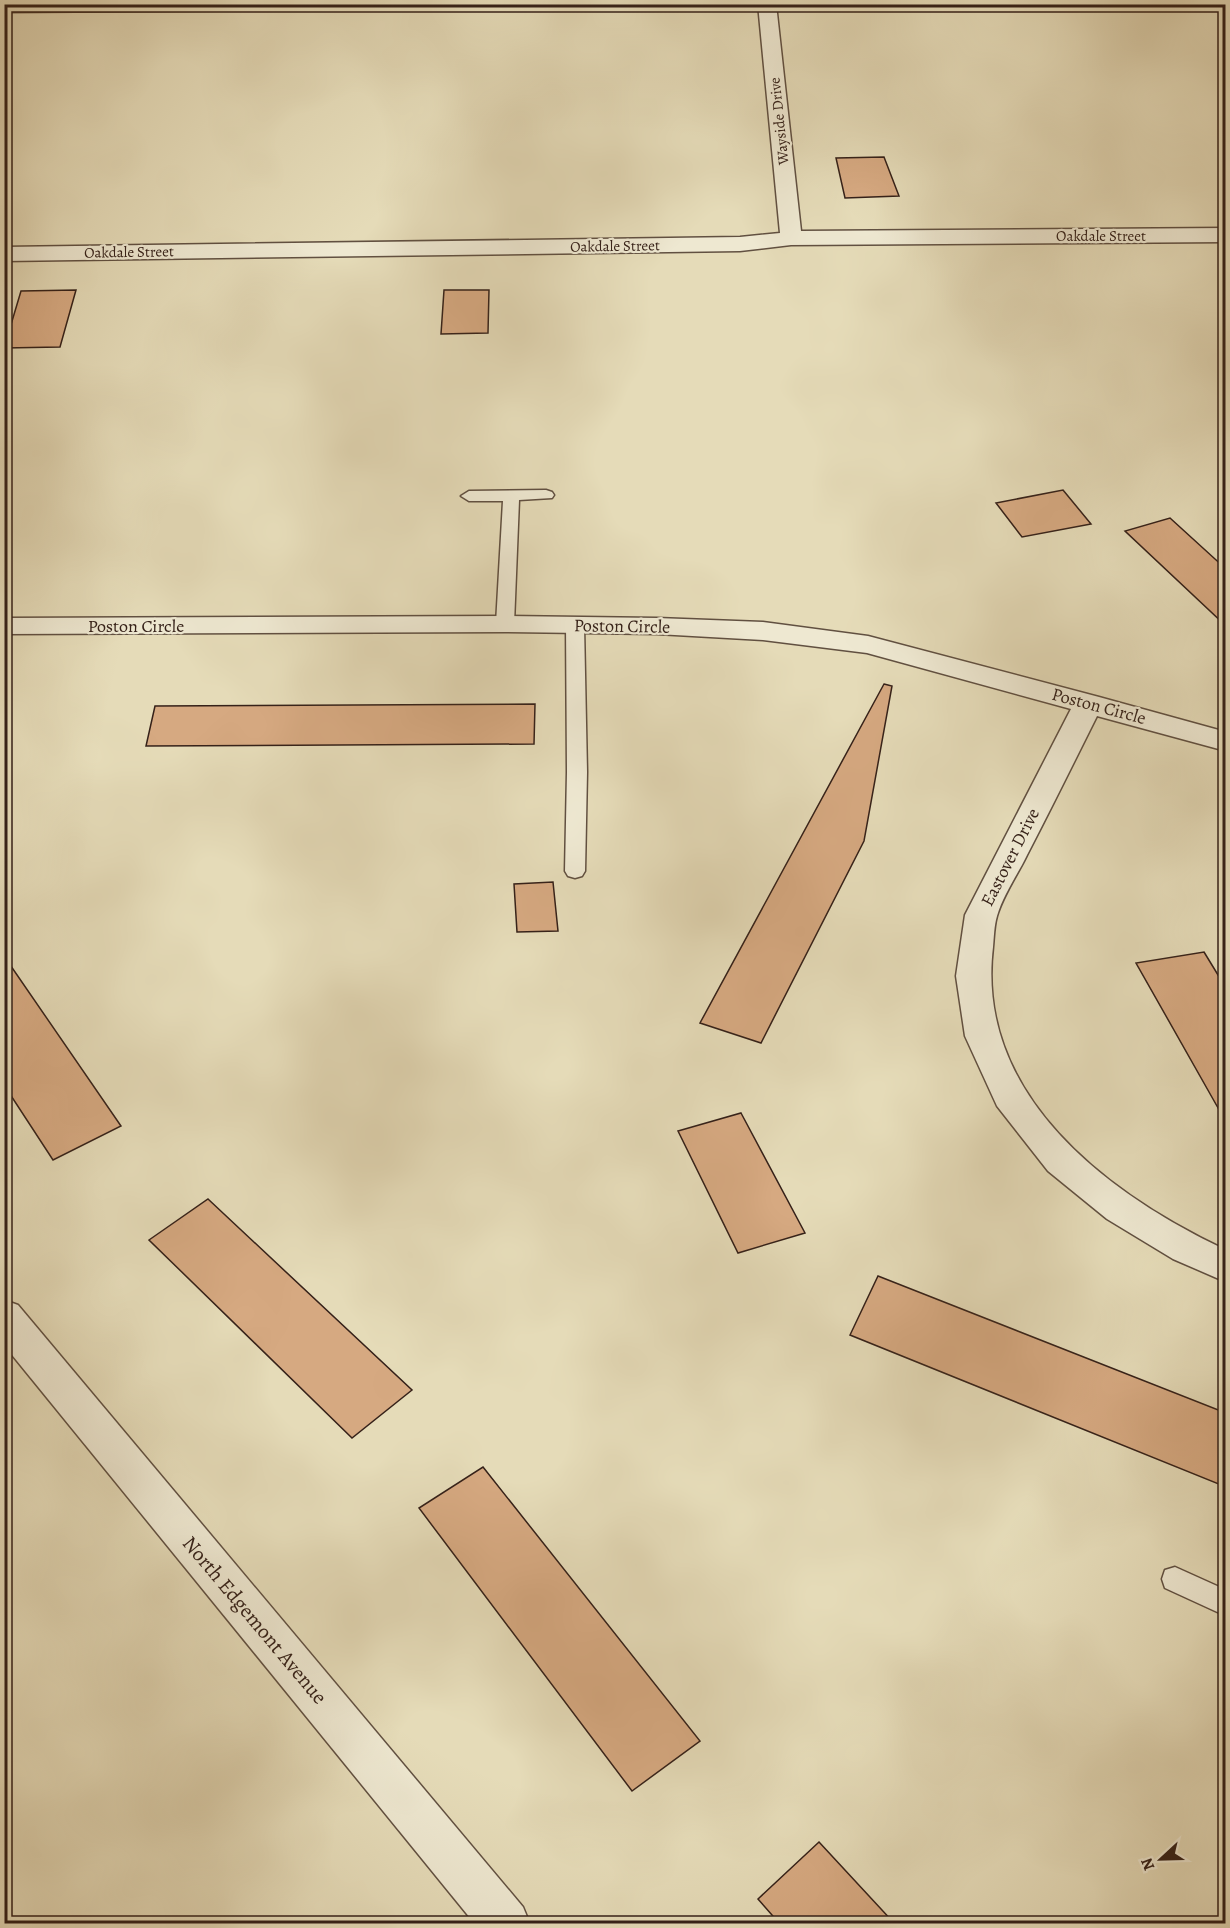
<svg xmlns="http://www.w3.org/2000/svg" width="1230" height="1928" font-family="Alegreya,serif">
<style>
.building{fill:#d6a981;stroke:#352119;stroke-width:1.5}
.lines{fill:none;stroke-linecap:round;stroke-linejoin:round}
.lane-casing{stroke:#615041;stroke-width:3}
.street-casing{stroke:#615041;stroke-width:3}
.lane{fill:#eee8d1;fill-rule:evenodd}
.street{fill:#eee8d1;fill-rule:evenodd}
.labels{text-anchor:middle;stroke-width:4.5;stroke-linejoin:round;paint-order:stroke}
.far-street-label{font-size:15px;fill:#352119;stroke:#eee8d1}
.street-label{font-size:18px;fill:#352119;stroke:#eee8d1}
.near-street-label{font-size:21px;fill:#352119;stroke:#eee8d1}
</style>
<rect width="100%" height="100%" fill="#e5dbb8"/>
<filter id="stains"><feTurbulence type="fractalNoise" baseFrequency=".00333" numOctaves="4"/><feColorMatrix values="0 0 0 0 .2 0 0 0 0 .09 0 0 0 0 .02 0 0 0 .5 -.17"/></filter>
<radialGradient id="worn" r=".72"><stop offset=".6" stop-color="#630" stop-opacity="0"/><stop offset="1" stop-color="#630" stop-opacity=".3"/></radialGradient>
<g class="building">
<path d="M884,157l15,39 -54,2 -9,-40z"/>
<path d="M76,290l-16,57 -56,1 17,-57z"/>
<path d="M444,290h45l-1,43 -47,1z"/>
<path d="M1063,490l28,34 -69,13 -26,-34z"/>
<path d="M1170,518l56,51v57l-101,-95z"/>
<path d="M884,684l8,2 -28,155 -103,202 -61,-20z"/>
<path d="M535,704l-1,40 -388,2 9,-40z"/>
<path d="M553,882l5,49 -41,1 -3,-48z"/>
<path d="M1204,952l22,36v134l-90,-159z"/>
<path d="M4,956l117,170 -68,34 -49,-75z"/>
<path d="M741,1113l64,120 -67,20 -60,-122z"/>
<path d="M208,1199l204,191 -60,48 -203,-198z"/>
<path d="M878,1276l348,137v74l-376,-152z"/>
<path d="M483,1467l217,274 -68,50 -213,-283z"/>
<path d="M819,1842l75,81h-115l-21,-24z"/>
</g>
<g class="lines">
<g class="lane-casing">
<g id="lane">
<path d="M546,490l6,2 2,3 -2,3 -33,2 -5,124 -3,4h-12l-3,-4 7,-123h-34l-8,-5 8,-5z"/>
<path d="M575,620l6,1 3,4 3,147 -2,99 -3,5 -7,2 -7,-2 -3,-5 2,-99 -1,-147 3,-4z"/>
<path d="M1175,1567l51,23v26l-61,-28 -3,-9 3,-9z"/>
</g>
</g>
<g class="street-casing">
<g id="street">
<path d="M4,4h298l-2,4 -7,2 -289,2z"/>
<path d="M758,4h18l25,227 425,-3v14l-435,3 -51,6 -736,10v-14l736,-10 40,-4z"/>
<path d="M505,616l152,2 106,4 105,14 231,61 127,35v19l-129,-35c-23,46 -46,93 -70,139 -9,19 -24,40 -30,61 -3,10 -3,21 -4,31 -18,148 114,247 233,303v32l-53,-23 -66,-40 -59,-48 -51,-65 -32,-70 -9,-60 9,-61 106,-206 -204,-56 -104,-13 -106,-6 -152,-2 -501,2v-16z"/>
<path d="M4,1300l14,5 505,602 7,17h-55l-471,-579z"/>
</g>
</g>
<use href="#lane" class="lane"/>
<use href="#street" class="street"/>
</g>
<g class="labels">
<g class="far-street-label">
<text transform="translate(779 121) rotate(-96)" y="5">Wayside Drive</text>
<text x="1101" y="241">Oakdale Street</text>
<text transform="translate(615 246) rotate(-1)" y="5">Oakdale Street</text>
<text transform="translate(129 252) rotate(-1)" y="5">Oakdale Street</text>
</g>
<g class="street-label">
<text x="136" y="632">Poston Circle</text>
<text transform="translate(622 626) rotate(1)" y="6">Poston Circle</text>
<text transform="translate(1099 706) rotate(15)" y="6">Poston Circle</text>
<text transform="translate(1010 857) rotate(-63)" y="6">Eastover Drive</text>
</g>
<g class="near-street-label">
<text transform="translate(255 1620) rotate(50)" y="7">North Edgemont Avenue</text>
</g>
</g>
<rect width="1230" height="1928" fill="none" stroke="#e5dbb8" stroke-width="24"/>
<rect x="6" y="6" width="1218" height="1916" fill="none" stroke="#352119" stroke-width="3"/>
<rect x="12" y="12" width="1206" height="1904" fill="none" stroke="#352119" stroke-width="1.5"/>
<g transform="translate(1161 1859) rotate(248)" stroke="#eee8d1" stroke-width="4.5" paint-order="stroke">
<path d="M0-4.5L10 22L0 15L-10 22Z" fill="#352119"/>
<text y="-9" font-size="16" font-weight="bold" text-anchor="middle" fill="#352119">N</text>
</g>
<rect width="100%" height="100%" filter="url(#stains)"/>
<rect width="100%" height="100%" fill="url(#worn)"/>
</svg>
